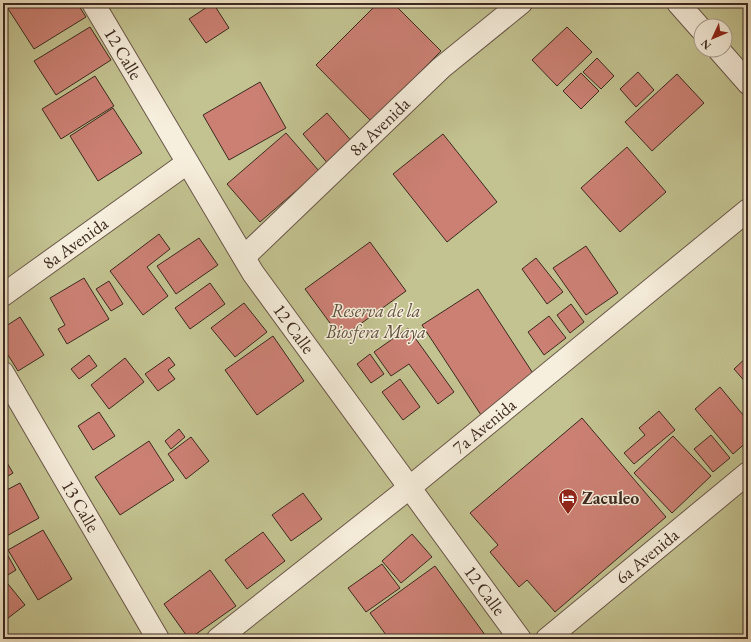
<svg xmlns="http://www.w3.org/2000/svg" width="751" height="642" font-family="'EB Garamond',serif">
<style>
.green{fill:#c3c391;stroke:#807658;fill-rule:evenodd}
.building{fill:#cb8073;stroke:#3c291f}
.lines{fill:none;stroke-linecap:round;stroke-linejoin:round}
.street-casing{stroke:#6a584a;stroke-width:24}
.street{stroke:#f7efdd;stroke-width:22}
.labels{text-anchor:middle;stroke-width:3;stroke-linejoin:round;paint-order:stroke}
.street-label{font-size:18px;fill:#3c291f;stroke:#f7efdd}
.park-label{font-size:18px;font-style:italic;fill:#5e503c;stroke:#f7efdd}
.poi-label{font-size:18px;font-weight:bold;fill:#3c291f;stroke:#f7efdd;text-anchor:start}
</style>
<rect width="100%" height="100%" fill="#f2e7ca"/>
<filter id="stains"><feTurbulence type="fractalNoise" baseFrequency=".005" numOctaves="4"/><feColorMatrix values="0 0 0 0 .2 0 0 0 0 .09 0 0 0 0 .02 0 0 0 .5 -.17"/></filter>
<radialGradient id="worn" r=".72"><stop offset=".6" stop-color="#630" stop-opacity="0"/><stop offset="1" stop-color="#630" stop-opacity=".3"/></radialGradient>
<path class="green" d="M3,3h745v636h-745zM701,26h24v24h-24z"/>
<g class="building">
<path d="M7,3h70l9,14 -52,32 -29,-45z"/>
<path d="M213,3l16,25 -23,15 -17,-24z"/>
<path d="M378,3h15l48,48 -70,70 -55,-56z"/>
<path d="M90,27l21,33 -55,35 -22,-34z"/>
<path d="M567,27l25,25 -35,34 -25,-26z"/>
<path d="M597,58l17,18 -13,13 -18,-17z"/>
<path d="M638,72l16,18 -18,17 -16,-18z"/>
<path d="M581,73l18,18 -18,18 -18,-18z"/>
<path d="M677,74l27,29 -52,48 -27,-29z"/>
<path d="M95,76l19,30 -53,33 -19,-30z"/>
<path d="M260,82l26,46 -57,32 -26,-45z"/>
<path d="M113,108l29,45 -44,28 -28,-45z"/>
<path d="M327,113l27,31 -25,21 -26,-31z"/>
<path d="M286,133l33,38 -59,51 -33,-38z"/>
<path d="M443,134l54,68 -50,40 -54,-68z"/>
<path d="M627,147l39,45 -46,40 -39,-44z"/>
<path d="M159,234l11,15 -23,18 21,29 -25,19 -33,-44z"/>
<path d="M199,238l19,27 -42,29 -19,-28z"/>
<path d="M370,242l36,49 -65,47 -36,-49z"/>
<path d="M586,246l32,47 -32,22 -33,-47z"/>
<path d="M536,258l27,34 -16,12 -25,-35z"/>
<path d="M84,278l25,41 -42,25 -9,-15 7,-4 -15,-27z"/>
<path d="M109,281l14,23 -12,7 -15,-22z"/>
<path d="M210,283l15,21 -35,25 -15,-21z"/>
<path d="M478,289l58,89 -55,37 -59,-90z"/>
<path d="M244,303l23,29 -32,25 -24,-29z"/>
<path d="M571,304l13,18 -14,11 -13,-18z"/>
<path d="M549,316l17,22 -22,17 -16,-23z"/>
<path d="M20,317l24,38 -26,16 -15,-24v-19z"/>
<path d="M408,328l46,64 -16,12 -29,-40 -18,12 -17,-24z"/>
<path d="M273,336l31,45 -47,34 -32,-45z"/>
<path d="M370,354l14,20 -13,9 -14,-19z"/>
<path d="M89,355l8,11 -18,13 -8,-10z"/>
<path d="M748,356v29l-14,-16z"/>
<path d="M169,357l6,8 -7,5 7,9 -17,12 -13,-17z"/>
<path d="M125,358l19,24 -35,27 -18,-24z"/>
<path d="M400,379l20,28 -17,13 -21,-28z"/>
<path d="M720,387l28,34v20l-15,13 -38,-45z"/>
<path d="M659,411l16,19 -41,34 -10,-11 21,-18 -6,-7z"/>
<path d="M99,412l16,24 -22,14 -15,-24z"/>
<path d="M582,418l84,99 -111,95 -28,-32 -8,7 -29,-35 8,-7 -28,-32z"/>
<path d="M179,429l6,8 -14,12 -6,-8z"/>
<path d="M711,435l19,23 -17,14 -19,-23z"/>
<path d="M673,436l38,40 -39,37 -38,-40z"/>
<path d="M191,437l18,24 -23,18 -18,-25z"/>
<path d="M149,441l25,39 -54,35 -25,-38z"/>
<path d="M3,456l10,17 -10,6z"/>
<path d="M20,483l19,35 -36,20v-46z"/>
<path d="M303,493l19,26 -31,22 -19,-26z"/>
<path d="M43,530l29,49 -34,21 -30,-50z"/>
<path d="M263,532l22,29 -38,28 -22,-29z"/>
<path d="M412,534l20,23 -31,26 -19,-22z"/>
<path d="M3,547l13,23 -13,8z"/>
<path d="M382,564l18,24 -34,24 -18,-24z"/>
<path d="M435,566l53,73h-99l-19,-26z"/>
<path d="M210,570l26,36 -47,33 -25,-35z"/>
<path d="M4,579l21,26 -22,17v-42z"/>
</g>
<g class="lines">
<g class="street-casing">
<g id="street">
<path id="s1" d="M93,3l160,270 267,366"/>
<path d="M678,3l23,26"/>
<path d="M719,50l29,33"/>
<path id="s2" d="M244,257l197,-189 80,-65"/>
<path id="s3" d="M3,295l184,-132"/>
<path id="s4" d="M3,373l155,266"/>
<path id="s5" d="M218,639l191,-151 339,-278"/>
<path id="s6" d="M547,639l201,-166"/>
</g>
</g>
<use href="#street" class="street"/>
</g>
<defs>
<g id="hotel-pin" transform="scale(1)"><path d="M0 17L-7.5 6A9.5 9.5 0 1 1 7.5 6Z" fill="#8f2418" stroke="#f7efdd"/><path d="M-6-4.5h1.5V1H6V5H4.5V3h-9V5H-6ZM-4 0a1.8 1.8 0 1 1 3.6 0ZM.5 0V-2.5h3Q6-2.5 6 0Z" fill="#fff"/></g>
</defs>
<g fill-rule="evenodd">
<use href="#hotel-pin" x="568" y="498"/>
</g>
<g class="labels">
<g class="street-label">
<text dy="6" stroke="none"><textPath href="#s1" startOffset="59">12 Calle</textPath></text>
<text dy="6" stroke="none"><textPath href="#s2" startOffset="188">8a Avenida</textPath></text>
<text dy="6" stroke="none"><textPath href="#s3" startOffset="89">8a Avenida</textPath></text>
<text dy="6" stroke="none"><textPath href="#s1" startOffset="383">12 Calle</textPath></text>
<text dy="6" stroke="none"><textPath href="#s5" startOffset="341">7a Avenida</textPath></text>
<text dy="6" stroke="none"><textPath href="#s4" startOffset="154">13 Calle</textPath></text>
<text dy="6" stroke="none"><textPath href="#s6" startOffset="130">6a Avenida</textPath></text>
<text dy="6" stroke="none"><textPath href="#s1" startOffset="707">12 Calle</textPath></text>
</g>
<g class="park-label">
<text x="376" y="317">Reserva de la<tspan x="376" dy="21">Biosfera Maya</tspan></text>
</g>
<g class="poi-label">
<text x="582" y="504">Zaculeo</text>
</g>
</g>
<rect width="751" height="642" fill="none" stroke="#f2e7ca" stroke-width="16"/>
<rect x="4" y="4" width="743" height="634" fill="none" stroke="#3c291f" stroke-width="2"/>
<rect x="8" y="8" width="735" height="626" fill="none" stroke="#3c291f"/>
<g transform="translate(713 38) rotate(226)"><circle r="19" fill="#f7efdd" stroke="#aca091"/>
<path d="M0-3L7 15L0 10L-7 15Z" fill="#8f2418"/>
<text y="-6" font-size="11" font-weight="bold" text-anchor="middle" fill="#3c291f">N</text>
</g>
<rect width="100%" height="100%" filter="url(#stains)"/>
<rect width="100%" height="100%" fill="url(#worn)"/>
</svg>
